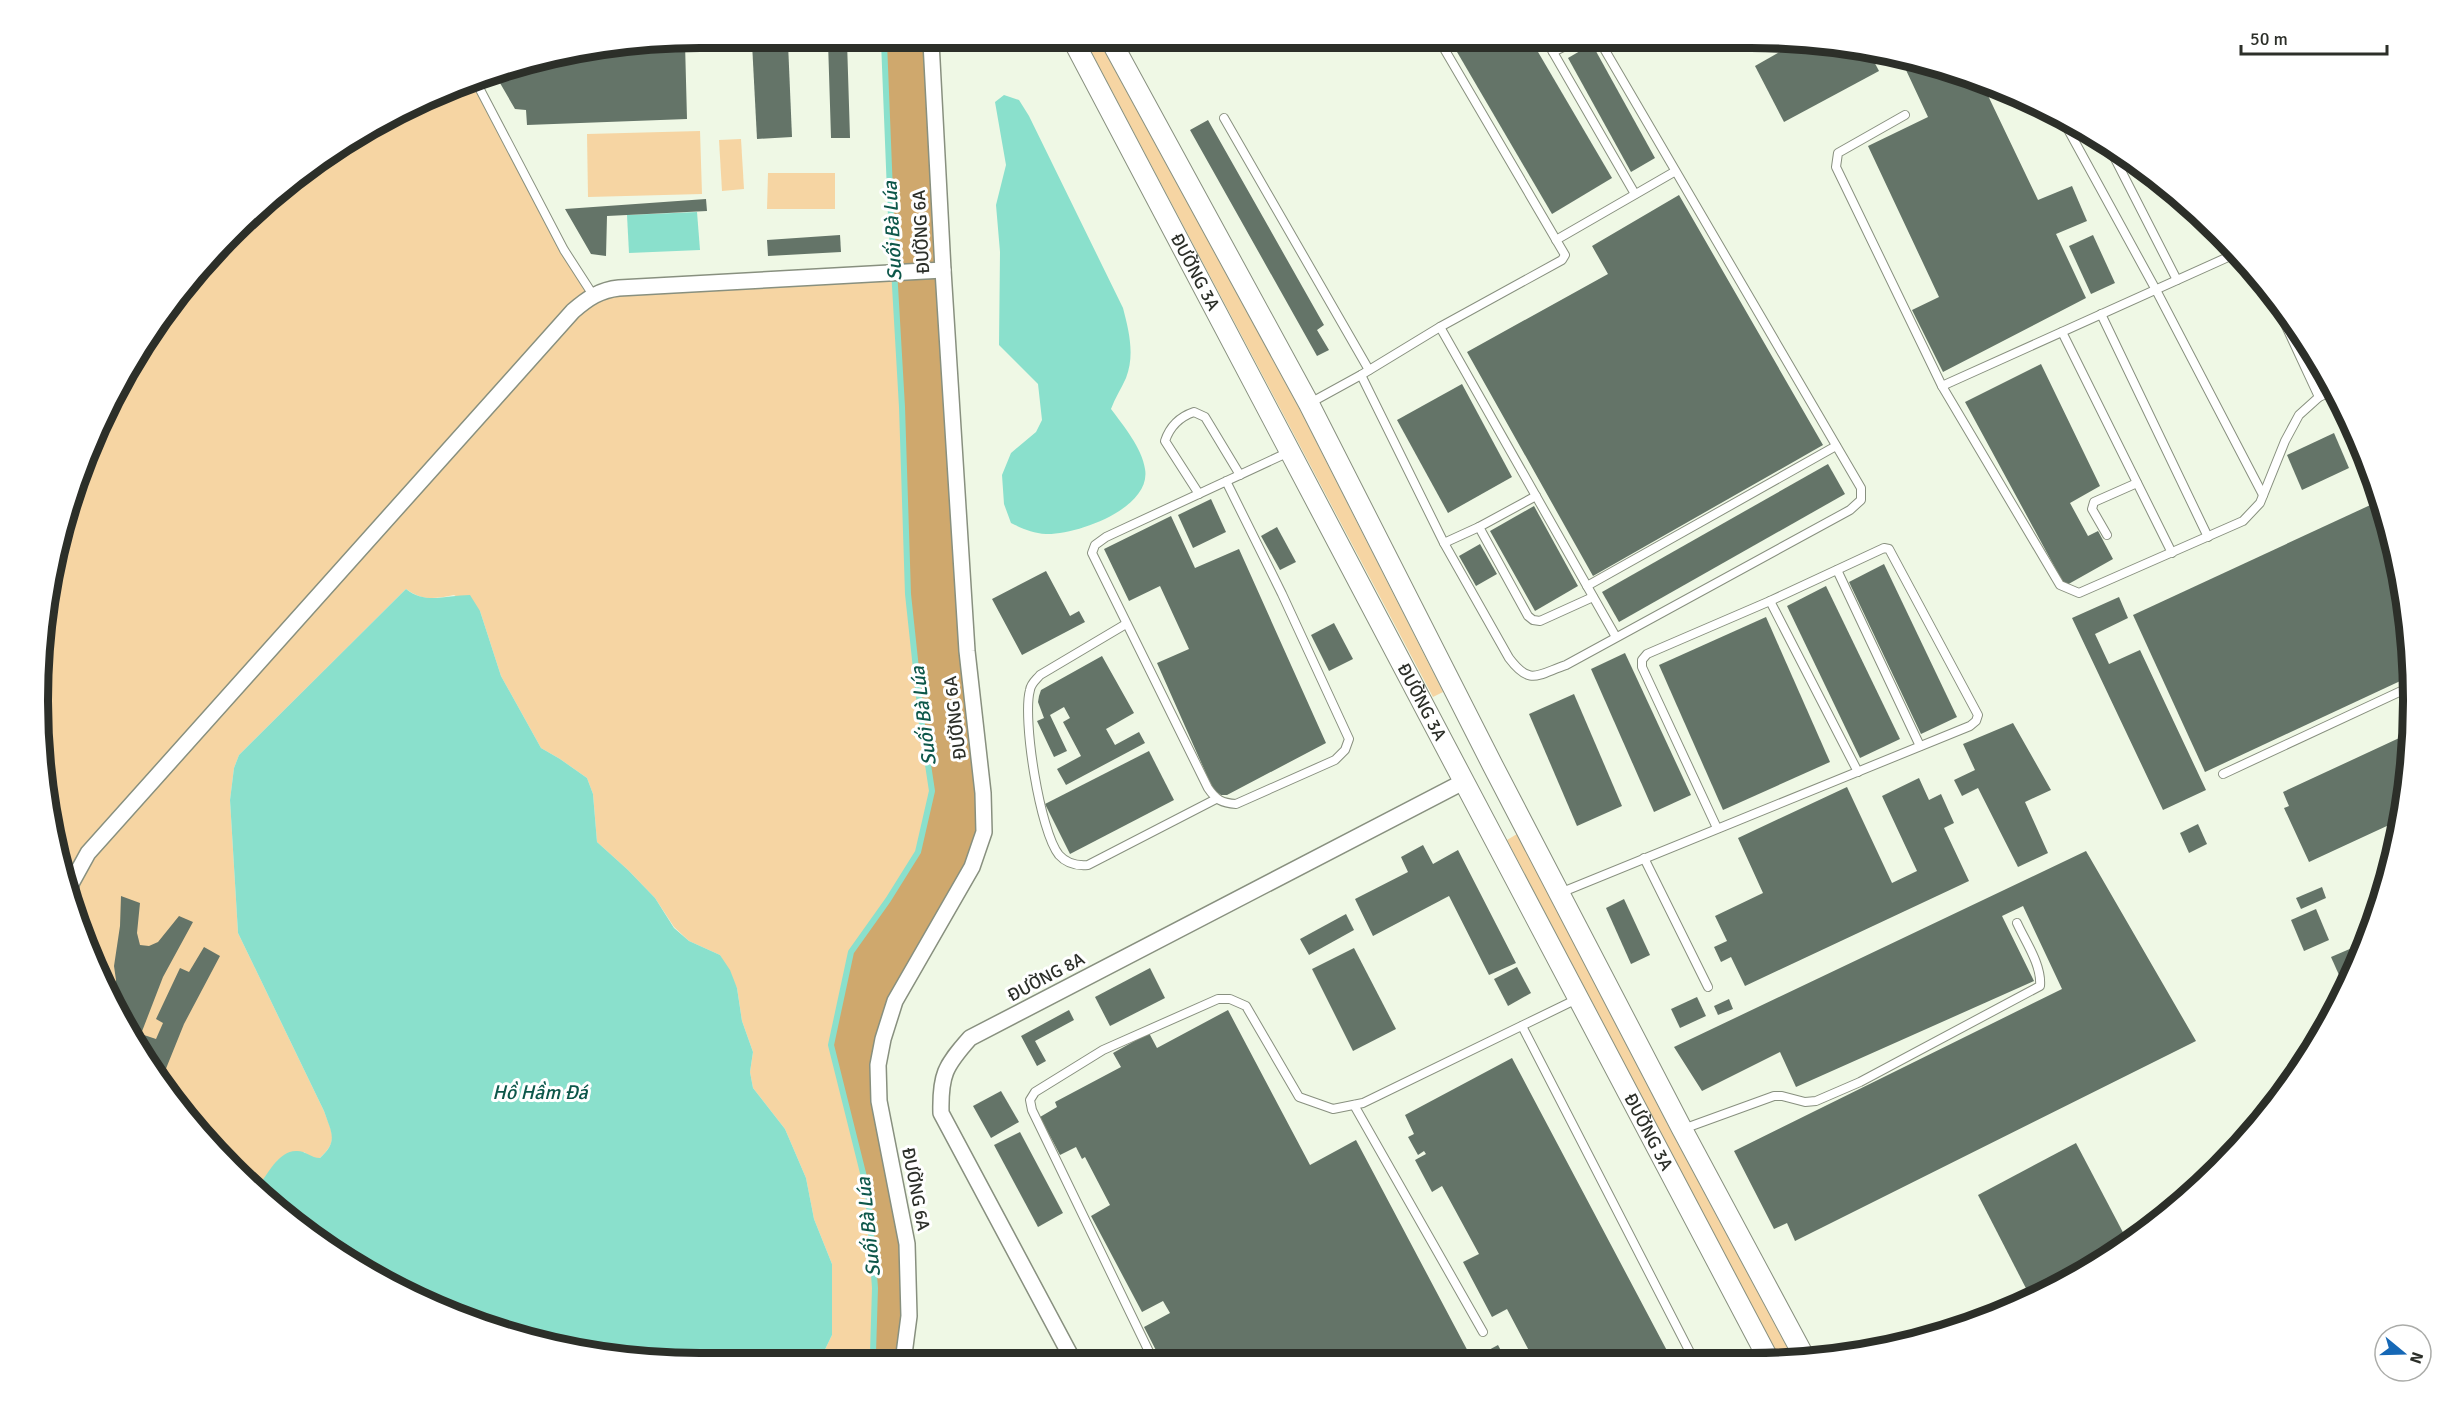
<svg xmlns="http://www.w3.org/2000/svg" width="2451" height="1401" font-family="Signika,sans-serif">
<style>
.green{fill:#f6d5a3}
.forest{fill:#cfa86d}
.water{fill:#8ae0cc}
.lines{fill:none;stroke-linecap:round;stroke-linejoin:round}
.stream{stroke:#8ae0cc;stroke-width:6}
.building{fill:#647468}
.service-casing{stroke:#88907f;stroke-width:10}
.minor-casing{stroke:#88907f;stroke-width:18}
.tertiary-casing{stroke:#88907f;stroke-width:22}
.service{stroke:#fff;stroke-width:8}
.minor{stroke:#fff;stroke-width:15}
.tertiary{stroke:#fff;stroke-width:20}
.labels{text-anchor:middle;stroke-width:6;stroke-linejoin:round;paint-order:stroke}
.street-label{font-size:18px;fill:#2c2f29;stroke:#fff}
.water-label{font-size:20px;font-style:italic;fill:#0d574a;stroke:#fff}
.rim{fill:none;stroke:#2c2f29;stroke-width:8}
</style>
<rect width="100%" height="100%" fill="#eff8e5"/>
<g class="green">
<path d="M1099,41l200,367 144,284 -10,5 -347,-655z"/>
<path d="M470,80l91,173 25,39 22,4 286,-17 8,128 6,187 14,131 10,66 -14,61 -30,48 -57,145 37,148 7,95 -2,65 -2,9h-52l13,-27v-71l-18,-45 -8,-41 -21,-49 -32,-41 -3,-16 3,-20 -11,-31 -5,-33 -17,-33 -31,-14 -15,-14 -19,-29 -27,-28 -31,-28 -4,-48 -6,-16 -27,-19 -19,-11 -40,-72 -21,-65 -26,-16c-20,4 -32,6 -48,-6l-167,166 -5,13 -4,32 8,133 86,178c8,22 15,29 -4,47h-8l-8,-6 -26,8 -20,27 -56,-50 -75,-105 -39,-78 -15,-51 6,-20 -14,-4 -15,-49 -11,-86 4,-130 17,-85 46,-121 43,-76 82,-100 66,-58 110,-68z"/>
<path d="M700,131l2,63 -114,3 -1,-63z"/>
<path d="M741,139l3,50 -22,2 -3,-51z"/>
<path d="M768,173h67v36h-68z"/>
<path d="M1517,834l155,299 123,229h-14l-274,-522z"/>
</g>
<path class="forest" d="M884,42h40l53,752v37l-12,34 -75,132 -13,41 23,209 2,69 -6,46h-25l2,-9 2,-65 -7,-95 -37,-148 20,-93 37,-52 30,-48 14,-61 -10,-66 -14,-131 -6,-187 -11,-190z"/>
<g class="water">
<path d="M1004,95l15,5 10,16 94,192c6,23 12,47 3,70 -5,11 -11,20 -15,31 12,16 31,39 34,60 7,39 -68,66 -99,65 -13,-1 -23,-5 -35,-11l-7,-19 -2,-29 9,-22 25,-21 6,-12 -4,-36 -39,-39 1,-93 -4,-47 10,-40 -11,-63z"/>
<path d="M697,212l3,38 -71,3 -2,-38z"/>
<path d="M406,589c20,16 40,6 64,6l10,16 21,65 40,72 19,11 27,19 6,16 4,48 31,28 27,28 19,30 15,13 31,14 10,15 7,18 5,33 11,31 -3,20 3,16 32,41 21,49 8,41 18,45v71l-13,27h-162l-170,-34 -155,-76 -74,-65c9,-12 21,-37 39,-36 9,0 14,7 23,7 19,-17 11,-26 4,-47l-86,-178 -8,-133 4,-32 5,-13z"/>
</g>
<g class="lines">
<path class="stream" d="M871,1362l2,-9 2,-65 -7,-95 -37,-148 20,-93 37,-52 30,-48 14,-61 -10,-66 -14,-131 -6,-187 -11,-190 -7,-175"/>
</g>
<g class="building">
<path d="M1450,40h81l81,138 -60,36z"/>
<path d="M1801,40l69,14 9,17 -95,51 -29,-56z"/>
<path d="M828,42h19l3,96h-19z"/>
<path d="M614,43h71l2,76 -160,6 -1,-15 -11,-1 -22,-38z"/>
<path d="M752,43h36l4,94 -35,2z"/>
<path d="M1592,44l63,114 -24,14 -63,-114z"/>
<path d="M1917,63l46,10 18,8 57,119 34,-14 15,35 -31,13 30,64 -143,74 -31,-62 27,-13 -71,-151 60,-29 -22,-47z"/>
<path d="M1208,120l116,205 -7,5 12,20 -12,6 -127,-226z"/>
<path d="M1679,195l144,250 -230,131 -126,-224 141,-78 -16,-28z"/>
<path d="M706,199l1,12 -100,5 -1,40 -15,-2 -26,-45z"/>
<path d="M840,235l1,17 -73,4 -1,-16z"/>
<path d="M2093,235l22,48 -24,11 -22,-48z"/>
<path d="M2041,364l59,122 -30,17 18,33 10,-5 15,28 -48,27 -100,-184z"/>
<path d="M1462,384l50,93 -64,36 -51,-93z"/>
<path d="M2353,428l10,18 4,15 -4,3 -16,-33z"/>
<path d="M2334,433l15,35 -47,22 -15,-35z"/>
<path d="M1828,464l17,30 -226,128 -17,-30z"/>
<path d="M1211,499l15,33 -33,16 -15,-33z"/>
<path d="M2379,501l22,70 10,105 -206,96 -72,-157z"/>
<path d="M1534,506l44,80 -43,25 -45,-80z"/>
<path d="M1171,516l24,52 44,-19 87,194 -99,52h-6l-7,-5 -6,-12 -51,-115 32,-14 -29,-63 -31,15 -25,-52z"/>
<path d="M1277,527l19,35 -16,8 -19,-34z"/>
<path d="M1480,544l17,30 -21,12 -17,-30z"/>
<path d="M1884,564l73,153 -36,17 -72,-152z"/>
<path d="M1046,571l24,45 9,-5 6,11 -63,33 -30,-56z"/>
<path d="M1826,586l74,153 -40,19 -73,-152z"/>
<path d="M2119,597l9,21 -33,16 14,30 31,-14 66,140 -43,20 -91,-192z"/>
<path d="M1766,617l64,145 -107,48 -64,-145z"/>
<path d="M1334,623l19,36 -24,12 -18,-36z"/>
<path d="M1625,653l66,142 -37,17 -63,-143z"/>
<path d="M1102,656l32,57 -28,16 9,16 24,-13 6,11 -79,42 -9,-16 24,-13 -18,-34 7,-4 -6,-11 -14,8 17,36 -13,6 -17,-36 7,-3 -6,-16 1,-6 2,-6z"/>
<path d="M1574,694l48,112 -45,20 -48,-112z"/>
<path d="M2013,723l38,67 -26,12 23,51 -30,14 -40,-79 -16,8 -8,-16 21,-10 -12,-26z"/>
<path d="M2410,733l-8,86 -93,43 -25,-54 5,-2 -6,-14z"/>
<path d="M1149,751l25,49 -104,54 -25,-50z"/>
<path d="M1919,778l10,22 12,-6 13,29 -10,5 25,53 -224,105 -14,-29 -10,5 -7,-15 13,-6 -12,-25 48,-23 -25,-55 109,-51 45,96 25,-12 -35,-75z"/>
<path d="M2198,824l9,20 -18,9 -9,-20z"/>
<path d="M1423,845l10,19 25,-14 58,113 -27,12 -40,-79 -76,40 -18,-37 53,-27 -7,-15z"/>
<path d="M2086,851l110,190 -401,200 -8,-18 -13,6 -40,-78 328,-162 -39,-83 -21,10 32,65 -238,106 -16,-35 -78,39 -28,-44z"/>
<path d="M2322,887l4,11 -25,11 -5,-11z"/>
<path d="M121,896l19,7 -3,30 3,12 9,1 9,-4 21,-26 14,6 -30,55 -22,57 15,5 7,-16 -7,-4 24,-51 9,4 15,-25 16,9 -36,68 -23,57 -13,-19 2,-7 -9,-3 -14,-20 -17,-32 6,-20 -2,-14 6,-40z"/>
<path d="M1624,899l26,56 -19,9 -25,-56z"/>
<path d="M2316,909l13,31 -25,11 -13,-31z"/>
<path d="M1346,914l8,16 -45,25 -9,-16z"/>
<path d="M86,946l7,1 -2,14 -3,-7z"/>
<path d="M1354,948l42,81 -43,22 -41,-82z"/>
<path d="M2352,948l6,15 -2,5 -17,7 -8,-18z"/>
<path d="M1517,967l14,26 -23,13 -14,-27z"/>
<path d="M1150,968l15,30 -55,28 -15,-29z"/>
<path d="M1697,997l9,19 -26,12 -9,-19z"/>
<path d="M1729,999l4,10 -15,6 -4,-9z"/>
<path d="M1069,1010l5,10 -39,21 11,20 -9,5 -16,-30z"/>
<path d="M1228,1010l82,155 46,-25 116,219 26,-14 9,17h-345l-18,-35 26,-14 -7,-12 -21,11 -51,-96 19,-11 -25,-48 -3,2 -6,-12 -16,8 -20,-38 17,-10 -2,-5 66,-35 -8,-14 36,-20 8,15z"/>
<path d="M1512,1058l161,304h-138l-28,-53 -15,8 -29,-55 16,-8 -37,-68 -10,6 -17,-32 11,-6 -2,-3 -6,4 -10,-18 6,-3 -9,-19z"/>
<path d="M1001,1091l18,31 -28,16 -18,-32z"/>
<path d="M1020,1132l43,81 -25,14 -44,-82z"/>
<path d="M2076,1143l51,97 -45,34 -51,24 -53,-103z"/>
</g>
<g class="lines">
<g class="service-casing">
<g id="service">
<path d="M1546,40l89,154"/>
<path d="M1553,52l25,-12"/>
<path d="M474,78l90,172 29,45"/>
<path d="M1905,115l-67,38 -2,14 106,219 118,199 19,8 164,-72 17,-18 25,-62 14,-26 20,-18 14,-6"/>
<path d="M1224,118l145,252"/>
<path d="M2064,122l92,168 107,205"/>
<path d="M2107,143l70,137"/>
<path d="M1556,240l118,-68"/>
<path d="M2272,296l47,101"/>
<path d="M2101,314l107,223"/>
<path d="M1440,327l176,310"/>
<path d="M2062,332l110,221"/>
<path d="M1361,375l83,168 65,115c21,28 28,17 57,7l284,-155 11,-10v-12l-262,-448"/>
<path d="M1942,386l295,-133"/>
<path d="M1310,403l51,-28 79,-48 122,-67 3,-5 -126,-215"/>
<path d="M1226,481l56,113 67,145 -4,11 -10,10 -99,44c-14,-1 -20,-4 -28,-16l-116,-235 3,-8 11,-8 183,-85"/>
<path d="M1199,494l-34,-53c5,-15 14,-24 29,-29l11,5 35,58"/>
<path d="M1536,496l-57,31 49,89 5,4 7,1 53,-24"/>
<path d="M2107,535l-15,-26 2,-7 43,-19"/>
<path d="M1444,543l35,-16"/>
<path d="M1837,570l83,176"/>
<path d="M1587,586l249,-140"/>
<path d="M1770,601l88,171"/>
<path d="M1126,624l-86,51c-4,5 -9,8 -10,15 -8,28 10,142 29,165 8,9 18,11 29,10l128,-66"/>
<path d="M2223,774l189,-88"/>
<path d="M1644,858l64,129"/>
<path d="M1560,893l410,-167 6,-5 2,-6 -89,-166 -5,-1 -114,53 -123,53 -5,6v7l75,161"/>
<path d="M1522,1026l173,336"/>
<path d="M1354,1105l129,227"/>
<path d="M1683,1129l91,-33h8l23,6 11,-1 44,-19 180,-96c2,-21 -15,-45 -23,-63"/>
<path d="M1154,1362l-122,-252 -2,-10 5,-8 68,-42 115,-51h12l16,7 53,91 34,12 30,-6 214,-104"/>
</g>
</g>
<g class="minor-casing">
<g id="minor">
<path d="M69,891l3,-9 16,-29 485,-542c15,-13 27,-21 46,-23l324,-18"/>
<path d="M903,1362l6,-46 -2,-72 -28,-143 -1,-36 5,-26 12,-38 77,-134 12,-35 -1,-39 -16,-142 -24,-381 -12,-228"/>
<path d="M1074,1362l-133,-249c-1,-38 4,-47 29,-75l495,-257"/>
</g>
</g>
<g class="tertiary-casing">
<g id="tertiary">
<path d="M1111,41l198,363 184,362 189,363 124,231"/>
<path id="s1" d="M1074,42l696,1320"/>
</g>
</g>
<use href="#service" class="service"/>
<use href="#minor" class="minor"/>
<use href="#tertiary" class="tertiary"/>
</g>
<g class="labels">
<g class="street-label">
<text transform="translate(921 232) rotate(-93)" y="6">ĐƯỜNG 6A</text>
<text dy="6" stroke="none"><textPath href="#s1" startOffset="260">ĐƯỜNG 3A</textPath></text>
<text dy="6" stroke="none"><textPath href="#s1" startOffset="746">ĐƯỜNG 3A</textPath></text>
<text transform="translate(955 718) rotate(-97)" y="6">ĐƯỜNG 6A</text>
<text transform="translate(1046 977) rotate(-28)" y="6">ĐƯỜNG 8A</text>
<text dy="6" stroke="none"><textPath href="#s1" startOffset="1232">ĐƯỜNG 3A</textPath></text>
<text transform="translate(916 1189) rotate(79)" y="6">ĐƯỜNG 6A</text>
</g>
<g class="water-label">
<text transform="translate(892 231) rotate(-93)" y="7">Suối Bà Lúa</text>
<text transform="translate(923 716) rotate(-97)" y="7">Suối Bà Lúa</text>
<text x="540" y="1099">Hồ Hầm Đá</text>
<text transform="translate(868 1227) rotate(-96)" y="7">Suối Bà Lúa</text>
</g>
</g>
<path d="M0 0H2451V1401H0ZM700 48H1751A652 652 0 0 1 2403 700V701A652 652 0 0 1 1751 1353H700A652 652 0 0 1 48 701V700A652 652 0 0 1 700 48Z" fill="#fff" fill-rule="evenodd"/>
<path class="rim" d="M700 48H1751A652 652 0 0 1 2403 700V701A652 652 0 0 1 1751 1353H700A652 652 0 0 1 48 701V700A652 652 0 0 1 700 48Z"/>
<g transform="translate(2403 1353) rotate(109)"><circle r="28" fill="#ffffff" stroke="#abaca9" stroke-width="1.5"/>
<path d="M0-4.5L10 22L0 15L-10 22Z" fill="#1668b6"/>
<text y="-9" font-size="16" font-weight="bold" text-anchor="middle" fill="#2c2f29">N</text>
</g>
<path d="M2241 45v9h146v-9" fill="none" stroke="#2c2f29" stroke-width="3"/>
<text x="2250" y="45" font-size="18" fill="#2c2f29" stroke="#ffffff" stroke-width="4.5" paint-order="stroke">50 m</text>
</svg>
